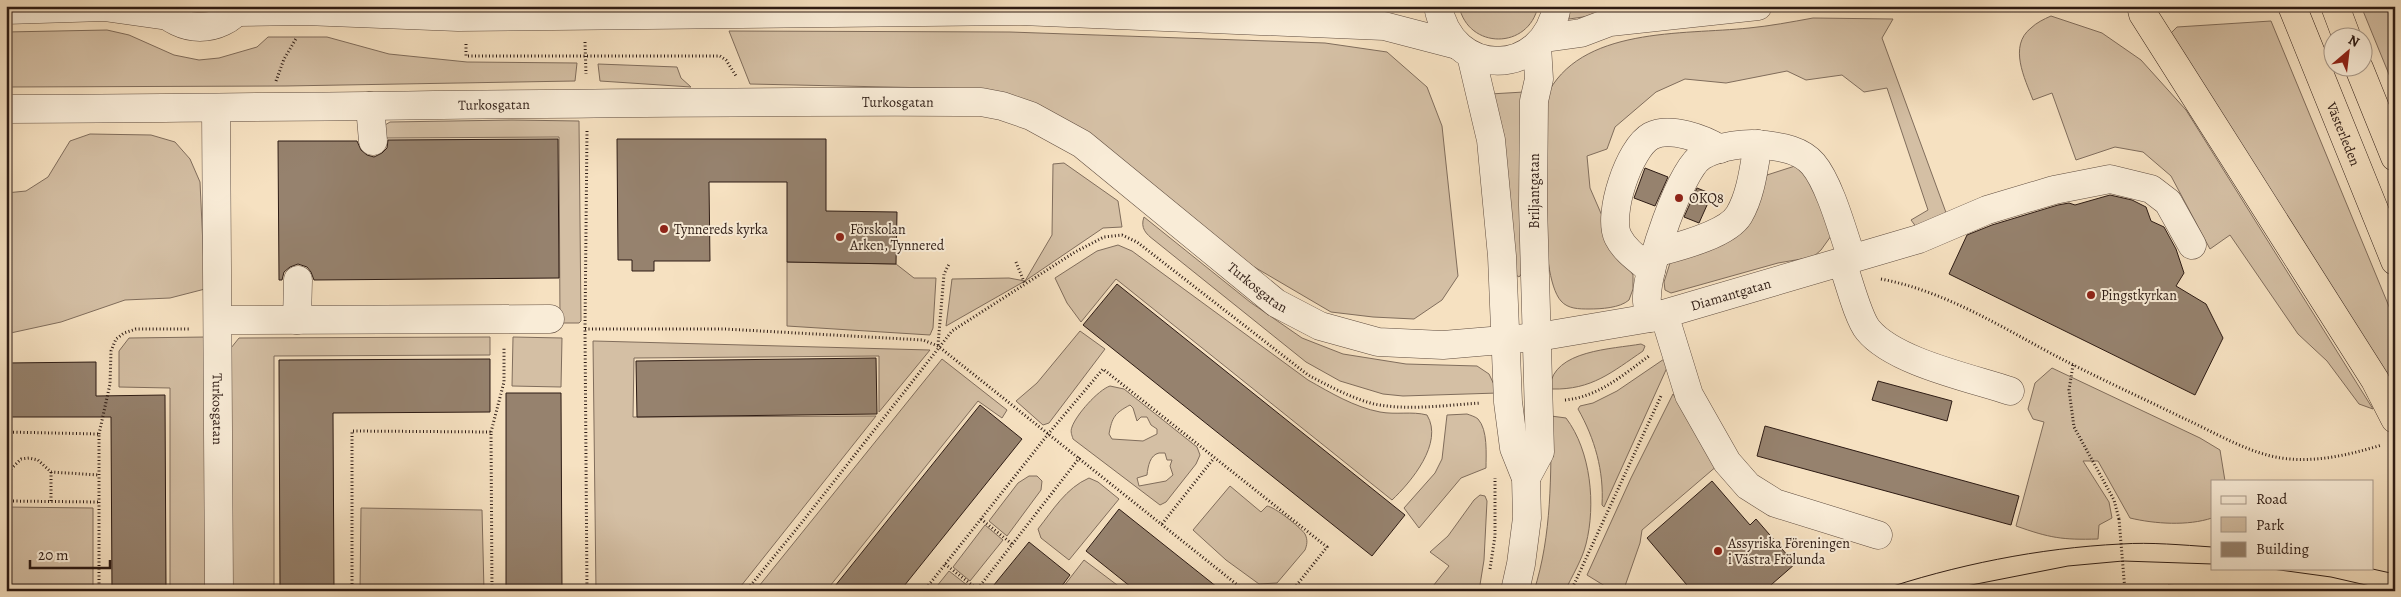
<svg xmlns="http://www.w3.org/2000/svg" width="2401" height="597" font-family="Alegreya,serif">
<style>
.green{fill:#d4bfa4;stroke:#806d5c;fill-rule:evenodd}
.building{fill:#96826e;stroke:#2d1b14}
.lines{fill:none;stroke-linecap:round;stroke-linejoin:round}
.minor-casing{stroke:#5f4c3f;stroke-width:29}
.highway-casing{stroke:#2d1b14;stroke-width:29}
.path{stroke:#2d1b14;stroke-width:3;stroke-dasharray:1 2.5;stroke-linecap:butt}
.minor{stroke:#f9ecd7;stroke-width:28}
.highway{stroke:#f6e1c1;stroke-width:28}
.tram{stroke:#2d1b14;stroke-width:1}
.path-bridge{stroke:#2d1b14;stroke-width:3;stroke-dasharray:1 2.5;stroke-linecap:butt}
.poi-dot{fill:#8f2418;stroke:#f9ecd7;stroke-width:2}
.labels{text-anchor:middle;stroke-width:4;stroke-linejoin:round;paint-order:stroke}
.street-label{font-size:14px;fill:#2d1b14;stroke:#f9ecd7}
.poi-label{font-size:14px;fill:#2d1b14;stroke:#f9ecd7;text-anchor:start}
</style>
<rect width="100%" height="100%" fill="#f6e1c1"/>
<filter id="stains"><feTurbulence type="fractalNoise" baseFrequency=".004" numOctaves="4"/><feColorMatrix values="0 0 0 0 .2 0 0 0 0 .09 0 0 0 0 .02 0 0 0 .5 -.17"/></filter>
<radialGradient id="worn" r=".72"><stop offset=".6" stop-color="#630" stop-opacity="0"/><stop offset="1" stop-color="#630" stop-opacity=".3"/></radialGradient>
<g class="green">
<path d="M1459,6h79c-9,44 -70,44 -79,0z"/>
<path d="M1569,6h90l-90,13z"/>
<path d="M2361,6h34v83z"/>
<path d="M2051,16l51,17 39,27 45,50 187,299 -14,-5 -32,-43 -29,-27 -68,-99 -20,14 -39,-73 -28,-24 -28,-5 -39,13 -24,-67 -19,7c-8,-21 -25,-54 -2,-72 5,-5 13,-9 20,-12z"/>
<path d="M1813,18l80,1 -11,19 66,180 -31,10 -6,-8 17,-10 -41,-122 -23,4 -22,-17 -36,5 -19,-9 -61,12 -41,-4 -29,13 -41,35 -8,22 -20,7 3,32 26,60 17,27v14l-4,11c-9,8 -28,9 -40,9 -10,0 -21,0 -28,-8 -24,-27 -16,-165 -15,-204 33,-71 137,-62 203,-69 21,-2 42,-6 64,-10z"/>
<path d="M2271,21l124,300v78l-229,-361 11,-11z"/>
<path d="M107,30l22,5 45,20 25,5 20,-2 38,-11 11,-10h59l62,17 78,8 110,1 -2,18 -290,5 -279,1v-55z"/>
<path d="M729,31l281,1 315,11 62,9 40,35 15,39 16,150 -16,24 -28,19 -41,-2 -42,-5 -92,-54 -190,-146 -40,-18 -31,-5 -228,-5z"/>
<path d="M598,64l79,3 4,11 10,9 -91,-6z"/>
<path d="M1524,92v179l-5,6 -9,-6 -20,-177z"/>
<path d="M512,120l67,1 2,200 -2,2h-19l-1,-186 -173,1 -1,-13 5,-3z"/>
<path d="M90,134l61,1 24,7 15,17 10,23 5,107 -35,9 -45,2 -64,22 -55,12v-141l20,-2 22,-14 22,-36z"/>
<path d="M1064,163l54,38 4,26 -19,1 -78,53 -79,45 6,-47 57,-1 16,3 27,-46 1,-71z"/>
<path d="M1795,166l14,3 22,67 -10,14 -8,7 -35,6 -107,30 -6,-3 -1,-8 6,-19 91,-79 6,-9z"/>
<path d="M1144,217l106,85 52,36 41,16 63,10 71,2 12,8 9,19 -95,3 -20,-2 -43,-13 -34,-19 -152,-122c-8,-6 -14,-12 -10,-23z"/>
<path d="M1118,245l14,6 176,129c23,13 46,27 72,32 16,3 32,-1 47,3 17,28 -16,67 -35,85l-276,-221 -35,43 -14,-19 -12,-25 42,-27z"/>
<path d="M787,262l109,2 18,14h22l-3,50 -3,7 -143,-9z"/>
<path d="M1080,331l25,18 -56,74 -6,2 -27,-24 21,-18z"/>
<path d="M206,337l2,254h-38v-203l-51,-1v-36l10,-13z"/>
<path d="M490,337v18l-216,1v235h-45l2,-243 8,-10z"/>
<path d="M513,337l49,1 -1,49 -49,-1z"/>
<path d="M593,341h1l336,9 -51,62v-56l-245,2 -1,59 243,-1 -139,175h-141z"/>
<path d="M1641,344l4,2 -2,5c-31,21 -51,39 -91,38l-2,-2c3,-37 63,-38 91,-43z"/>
<path d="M1667,357l3,4 -66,146 -2,-2c2,-34 -7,-66 -24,-96l2,-3 13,-3 24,-12z"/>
<path d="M942,359l65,51 -5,8 -24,-17 -152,190h-71z"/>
<path d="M2052,368l148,70 20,12 5,31h-13v37c-24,8 -57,6 -82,0l-32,-57h-15l26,41 3,16 -13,7 -1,14c-36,1 -48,-1 -82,-13l28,-104 -11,-3 -5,-10 7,-26z"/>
<path d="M1110,386l14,3 73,58 3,8 -4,9 -30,38 -6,3 -87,-66c-1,-4 -3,-7 -1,-12 4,-12 26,-37 38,-41zM1130,405l3,3 4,13 4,-4h6l4,8 6,4v5l-14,7 -31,-2 -3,-5c3,-17 6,-21 21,-29zM1159,453h6l2,7h5l-2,6 3,9 -7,6 -27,5 -2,-8 10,-3c1,-9 3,-20 12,-22z"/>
<path d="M1673,394l45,71 -76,65 -2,13 -15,43 3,5h-15l-26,-16 44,-97z"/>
<path d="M1467,414c3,1 9,3 11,5 10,11 8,35 8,49l-25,10 -42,50 -15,-20 31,-35 7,-14 5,-44z"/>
<path d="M1551,416l15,2c25,33 30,87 20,126 -4,16 -14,32 -21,47h-31c18,-56 17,-117 17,-175z"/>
<path d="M1029,476h8l5,5 -1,9 -34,46 -18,-15 29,-38z"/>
<path d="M1089,478l9,4 21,17 -50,61 -28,-22 -3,-9c15,-19 28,-41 51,-51z"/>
<path d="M1230,486l31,26 6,-6c8,1 33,21 38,28 3,6 2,11 0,16l-28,33 -18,1 -33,-24 -33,-30z"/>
<path d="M1480,495l5,1 2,5 -3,59 -5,31h-50l20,-25 -19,-14 18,-16 26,-36z"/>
<path d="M6,507l87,1v83h-87z"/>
<path d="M361,508l121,2 2,81h-124z"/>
<path d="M985,525l18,15 -33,41 -17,-14z"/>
<path d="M1084,560l41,31h-65z"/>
<path d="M949,571l18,14 -4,6h-30z"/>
<path d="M2168,585l66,5 6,1h-78z"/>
</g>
<g class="building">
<path d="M558,139l1,139 -245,2 -3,-8 -4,-5 -9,-3 -8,3 -6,5 -2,8h-3l-1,-139h79l4,9 6,5 7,2 8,-4 5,-5 1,-8z"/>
<path d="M617,139h209v72l71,1 -1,52 -109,-2v-80h-78l1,79h-56v10h-22v-11h-14z"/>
<path d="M1645,168l23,9 -13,29 -21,-8z"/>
<path d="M1697,188l15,6 -13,29 -15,-6z"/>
<path d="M2110,195l22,5 14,7 5,14 13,6 12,22 8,24 -8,13 30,18 17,34 -28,57 -246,-121 18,-39 25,-10 66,-20 11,-2 6,2z"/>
<path d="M1117,284l288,231 -33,41 -289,-231z"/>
<path d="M876,358l1,56 -240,3 -1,-56z"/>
<path d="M490,359v53l-157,1 1,178h-54l-1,-231z"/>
<path d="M96,362v34l69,-1 1,196h-54l-1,-174h-105v-54z"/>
<path d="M1878,381l74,20 -5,20 -75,-21z"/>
<path d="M506,393h55l1,198h-56z"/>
<path d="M980,405l42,34 -122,152h-69z"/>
<path d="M1765,426l254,70 -8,29 -254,-69z"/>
<path d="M1712,481l38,44 6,-6 39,45 -31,27h-72l-45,-53z"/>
<path d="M1119,509l103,82h-86l-50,-40z"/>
<path d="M1029,542l41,33 -12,16h-69z"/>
</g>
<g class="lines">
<g class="minor-casing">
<g id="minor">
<path d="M158,6c22,28 62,28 84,0"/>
<path d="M1438,6c13,73 106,73 119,0"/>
<path d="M6,10l98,-3 64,9"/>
<path d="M238,12l67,-1 153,6 563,-6 363,15 73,19"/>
<path d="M1545,38l36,-5 29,-11 148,-16"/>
<path d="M1471,55l20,85 11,116 6,146 6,46 12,30 1,40 -6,46 -6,27"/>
<path d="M370,106l3,35"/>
<path id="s1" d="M216,108l3,483"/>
<path id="s2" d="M6,109c325,-1 650,-9 975,-7l21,4 29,10 51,28 194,159 44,23 58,16 65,3 95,-8 112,-19 269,-79 68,-29 67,-20 56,-11 41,10 17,13 24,43"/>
<path d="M1655,253c22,-6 72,-18 84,-38 12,-20 15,-48 19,-71"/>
<path d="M1842,262c6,16 16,56 26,68 26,32 103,48 142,61"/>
<path d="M1651,270c-12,-10 -26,-19 -33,-33 -11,-22 11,-89 33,-101 19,-10 53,3 69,13"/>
<path d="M1664,314l25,81 38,67 21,24 27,17 103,32"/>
<path d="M1650,318c-1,-7 -4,-15 -3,-22 0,-27 33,-127 55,-140 16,-10 45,-14 63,-11 17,2 36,5 48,19 17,20 30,69 39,95"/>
<path d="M219,320l331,-1"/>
<path d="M297,320l1,-40"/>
<path d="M1526,478l14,-26 -7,-247 1,-104 5,-22 -2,-33"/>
</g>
</g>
<g class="highway-casing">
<g id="highway">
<path d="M2141,6l2,8 232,366 20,39"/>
<path id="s3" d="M2292,6l103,255"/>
<path d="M2335,6l12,32"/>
<path d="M2359,68l36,89"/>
</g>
</g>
<g class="path">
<path d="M585,42l1,32"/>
<path d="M466,44v12h254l6,4 10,16"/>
<path d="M276,81l8,-22 13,-22"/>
<path d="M587,131l-2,198 2,262"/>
<path d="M1016,262l9,22"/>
<path d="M1881,279c63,12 117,46 173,76 42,22 86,42 129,63 31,14 65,35 98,40 35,5 67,-3 101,-13"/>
<path d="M585,329h140l198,11 15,6 307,245"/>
<path d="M938,345l6,-71 5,-10"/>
<path d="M2073,365l-4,25 5,37 40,73 5,19"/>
<path d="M1565,400c33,-3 58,-25 84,-44"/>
<path d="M6,432l93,2v157"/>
<path d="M491,432l13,-50v-35"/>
<path d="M99,434l11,-50 1,-33 5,-12 8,-6 12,-4h55"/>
<path d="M6,474l15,-15 8,-1 9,2 13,12 48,3"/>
<path d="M6,501l93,1"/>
<path d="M51,501v-29"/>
<path d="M981,519l31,25"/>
<path d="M1162,524l52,-66"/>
<path d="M945,564l32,25"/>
<path d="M1490,569l5,-33v-58"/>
<path d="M352,591v-160l139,1 1,159"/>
<path d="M746,591l57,-70 149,-190 123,-79 29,-15 18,-2 15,7 171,133c21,11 43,23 66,29 35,7 72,1 107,-1"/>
<path d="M924,591l125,-158 54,-64 224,178 -35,44"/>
<path d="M976,591l104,-134"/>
<path d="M1571,591l90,-195"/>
</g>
<use href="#minor" class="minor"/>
<use href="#highway" class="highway"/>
<g class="tram">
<path d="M2265,568l66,9 61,14"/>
<path d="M2368,568l27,6"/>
<path d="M1878,591c77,-26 161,-43 243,-47 30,-2 61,1 91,3"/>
<path d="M1941,591l127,-25 55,-5 89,3"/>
</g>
<path class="path-bridge" d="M2119,519l6,72"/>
</g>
<g class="poi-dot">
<circle cx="1679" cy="198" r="5"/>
<circle cx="664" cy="229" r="5"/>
<circle cx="840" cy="237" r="5"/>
<circle cx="2091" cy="295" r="5"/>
<circle cx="1718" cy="551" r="5"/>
</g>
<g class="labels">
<g class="street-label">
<text dy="5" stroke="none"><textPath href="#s2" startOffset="892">Turkosgatan</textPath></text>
<text dy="5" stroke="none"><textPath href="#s2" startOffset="488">Turkosgatan</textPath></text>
<text dy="5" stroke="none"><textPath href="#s3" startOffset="138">Västerleden</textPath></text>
<text transform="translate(1534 191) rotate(-90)" y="5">Briljantgatan</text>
<text dy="5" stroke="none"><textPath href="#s2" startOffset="1312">Turkosgatan</textPath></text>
<text dy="5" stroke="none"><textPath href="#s2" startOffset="1804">Diamantgatan</textPath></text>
<text dy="5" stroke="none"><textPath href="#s1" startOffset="301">Turkosgatan</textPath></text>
</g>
<g class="poi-label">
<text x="1689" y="203">OKQ8</text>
<text x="674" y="234">Tynnereds kyrka</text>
<text x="850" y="234">Förskolan<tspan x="850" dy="16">Arken, Tynnered</tspan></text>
<text x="2101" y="300">Pingstkyrkan</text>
<text x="1728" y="548">Assyriska Föreningen<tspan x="1728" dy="16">i Västra Frölunda</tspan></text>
</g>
</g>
<rect width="2401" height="597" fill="none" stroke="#f6e1c1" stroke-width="25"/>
<rect x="8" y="8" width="2386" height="582" fill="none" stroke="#2d1b14" stroke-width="2.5"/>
<rect x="12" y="12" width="2376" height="572" fill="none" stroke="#2d1b14"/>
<rect x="2211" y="480" width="162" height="90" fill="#f9ecd7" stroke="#a79889"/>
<rect x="2221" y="496" width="25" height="8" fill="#f9ecd7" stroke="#a79889"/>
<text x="2256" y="504" font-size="15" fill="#2d1b14">Road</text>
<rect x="2221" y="517" width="25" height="15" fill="#d4bfa4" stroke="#a79889"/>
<text x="2256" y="530" font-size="15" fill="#2d1b14">Park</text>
<rect x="2221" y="542" width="25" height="15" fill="#96826e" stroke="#a79889"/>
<text x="2256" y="554" font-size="15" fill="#2d1b14">Building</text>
<g transform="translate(2348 52) rotate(28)"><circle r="24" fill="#f9ecd7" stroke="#a79889"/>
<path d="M0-4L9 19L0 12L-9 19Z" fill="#8f2418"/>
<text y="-8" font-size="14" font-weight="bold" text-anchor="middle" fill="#2d1b14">N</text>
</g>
<path d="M30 560v8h80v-8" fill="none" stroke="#2d1b14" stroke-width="2.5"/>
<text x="38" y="560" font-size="15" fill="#2d1b14" stroke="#f9ecd7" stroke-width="4" paint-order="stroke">20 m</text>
<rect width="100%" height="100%" filter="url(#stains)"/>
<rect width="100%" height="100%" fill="url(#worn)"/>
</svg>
